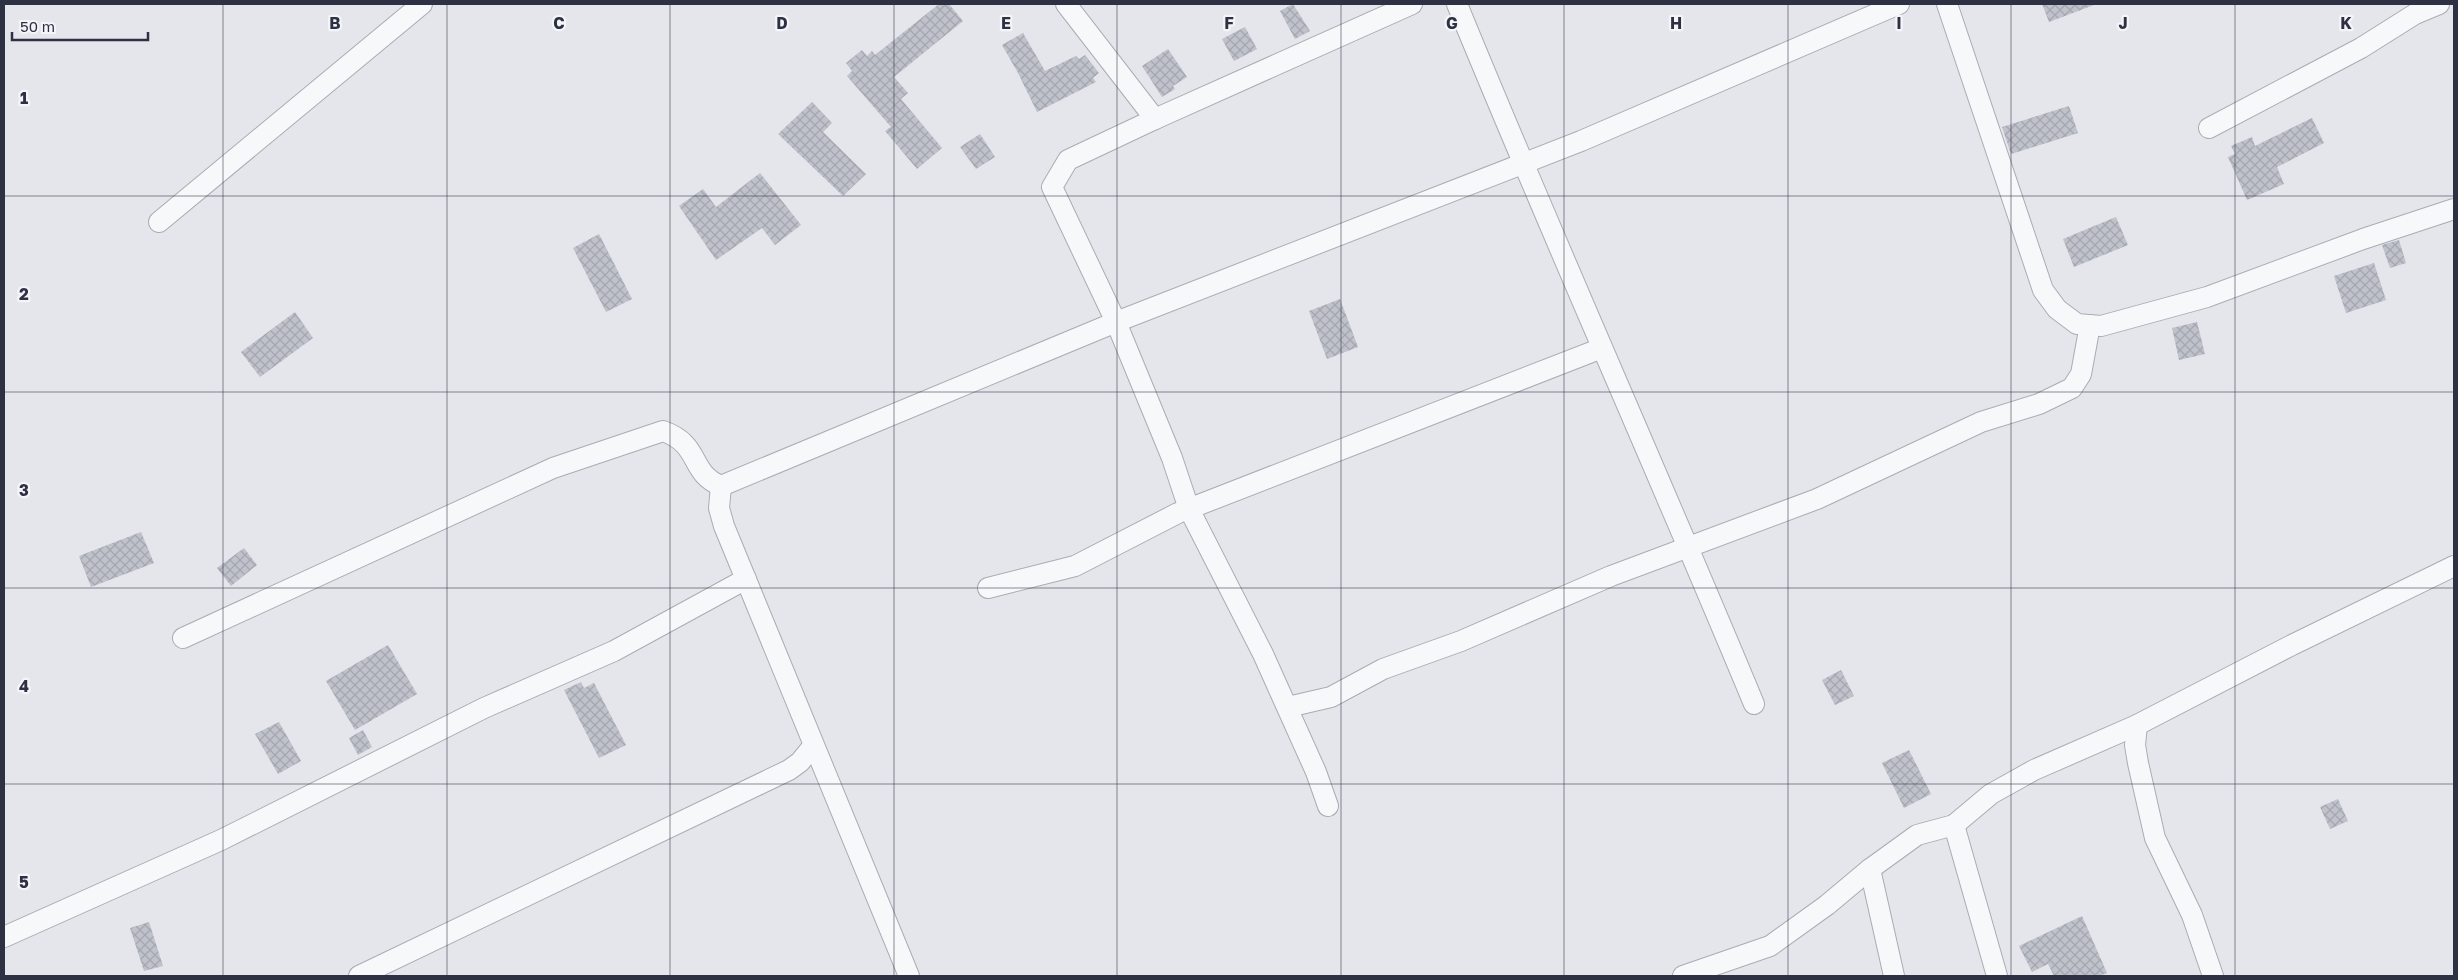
<svg xmlns="http://www.w3.org/2000/svg" width="2458" height="980" font-family="'Golos Text',sans-serif">
<style>
.building{fill:url(#building-cross-hatch)}
.lines{fill:none;stroke-linecap:round;stroke-linejoin:round}
.minor-casing{stroke:#a9acb5;stroke-width:22}
.minor{stroke:#f7f8fa;stroke-width:20}
.grid{fill:none;stroke:#2d3143;stroke-width:1;stroke-opacity:0.55}
.grid-label{font-size:16px;text-anchor:middle;font-weight:bold;fill:#2d3143;stroke:#f4f5f9;stroke-width:4.5;stroke-linejoin:round;paint-order:stroke}
</style>
<defs>
<pattern id="building-cross-hatch" width="8" height="8" patternUnits="userSpaceOnUse" patternTransform="scale(1.25)"><rect width="8" height="8" fill="#bfc1cb"/><path d="M0 0l8 8M0 8l8-8" fill="none" stroke="#a4a6b0"/></pattern>
</defs>
<rect width="100%" height="100%" fill="#e4e6eb"/>
<g class="building">
<path d="M939,4h10l14,17 -69,56 14,16 -7,6 41,49 -25,21 -32,-38 6,-4 -44,-51 5,-5 -6,-8 16,-13 5,6 5,-5 3,4z"/>
<path d="M1293,4l17,27 -15,8 -15,-28z"/>
<path d="M2042,4h52v1l-45,17z"/>
<path d="M1245,27l12,22 -23,12 -12,-22z"/>
<path d="M1023,33l22,38 31,-15 3,3 6,-4 14,18 -6,5 3,4 -59,30 -19,-39 -16,-28z"/>
<path d="M1168,49l19,28 -14,9 2,3 -13,8 -20,-31z"/>
<path d="M812,102l20,21 -9,9 43,42 -23,22 -65,-62z"/>
<path d="M2069,106l9,27 -67,21 -9,-27z"/>
<path d="M2312,118l12,25 -47,24 7,17 -37,16 -19,-43 7,-3 -4,-8 21,-9 3,9z"/>
<path d="M980,134l15,23 -19,12 -16,-22z"/>
<path d="M760,173l41,52 -26,20 -13,-17 -46,32 -37,-54 24,-17 13,18z"/>
<path d="M2116,217l12,28 -54,22 -11,-28z"/>
<path d="M599,234l33,65 -26,13 -33,-64z"/>
<path d="M2399,240l7,23 -16,5 -8,-23z"/>
<path d="M2374,263l12,37 -40,13 -12,-37z"/>
<path d="M1340,299l18,48 -31,12 -18,-48z"/>
<path d="M295,312l18,26 -53,39 -19,-25z"/>
<path d="M2197,322l8,32 -26,6 -7,-32z"/>
<path d="M141,532l13,31 -63,24 -12,-31z"/>
<path d="M244,548l13,17 -26,21 -14,-18z"/>
<path d="M388,645l29,49 -62,36 -29,-49z"/>
<path d="M1841,670l13,26 -19,9 -13,-25z"/>
<path d="M581,682l3,6 10,-5 32,62 -27,13 -35,-68z"/>
<path d="M279,722l22,39 -23,13 -23,-40z"/>
<path d="M363,730l9,17 -14,8 -9,-17z"/>
<path d="M1909,750l22,44 -27,14 -22,-45z"/>
<path d="M2338,799l10,22 -18,8 -10,-22z"/>
<path d="M2082,916l25,57 -8,3h-45l-6,-12 -16,8 -13,-26z"/>
<path d="M149,922l14,44 -19,5 -14,-43z"/>
</g>
<g class="lines">
<g class="minor-casing">
<g id="minor">
<path d="M1066,4l89,115 -87,41 -16,27 64,135 56,136 17,51 74,145 53,118 12,34"/>
<path d="M1457,4c96,235 200,466 297,700"/>
<path d="M1947,4l96,286 14,19 20,15 24,2 106,-29 156,-58 91,-30"/>
<path d="M1155,119l257,-115"/>
<path d="M2209,128l152,-80 54,-34 24,-10"/>
<path d="M159,222l263,-218"/>
<path d="M721,486l-2,22 5,18 185,450"/>
<path d="M988,588l87,-22 103,-53 424,-165"/>
<path d="M183,638l370,-170 110,-37c39,14 25,41 58,55l395,-164 465,-181 318,-137"/>
<path d="M1288,707l43,-10 52,-28 78,-28 150,-65 206,-77 164,-77 58,-18 33,-16 9,-14 9,-49"/>
<path d="M2137,725l-2,20 3,18 17,75 37,77 21,61"/>
<path d="M1954,825l43,151"/>
<path d="M1870,869l24,107"/>
<path d="M4,937l217,-97 263,-132 130,-57 132,-72"/>
<path d="M359,976l430,-206 11,-8 13,-16"/>
<path d="M1683,976l87,-30 57,-41 43,-36 47,-34 37,-10 37,-31 43,-24 103,-45 155,-80 162,-79"/>
</g>
</g>
<use href="#minor" class="minor"/>
</g>
<path class="grid" d="M223,4v972M447,4v972M670,4v972M894,4v972M1117,4v972M1341,4v972M1564,4v972M1788,4v972M2011,4v972M2235,4v972M4,196h2450M4,392h2450M4,588h2450M4,784h2450"/>
<g class="grid-label">
<text x="335" y="29">B</text>
<text x="559" y="29">C</text>
<text x="782" y="29">D</text>
<text x="1006" y="29">E</text>
<text x="1229" y="29">F</text>
<text x="1452" y="29">G</text>
<text x="1676" y="29">H</text>
<text x="1899" y="29">I</text>
<text x="2123" y="29">J</text>
<text x="2346" y="29">K</text>
<text x="24" y="104">1</text>
<text x="24" y="300">2</text>
<text x="24" y="496">3</text>
<text x="24" y="692">4</text>
<text x="24" y="888">5</text>
</g>
<rect width="2458" height="980" fill="none" stroke="#2d3143" stroke-width="10"/>
<path d="M12 32v8h136v-8" fill="none" stroke="#2d3143" stroke-width="2.5"/>
<text x="20" y="32" font-size="15" fill="#2d3143" stroke="#f4f5f9" stroke-width="4" paint-order="stroke">50 m</text>
</svg>
